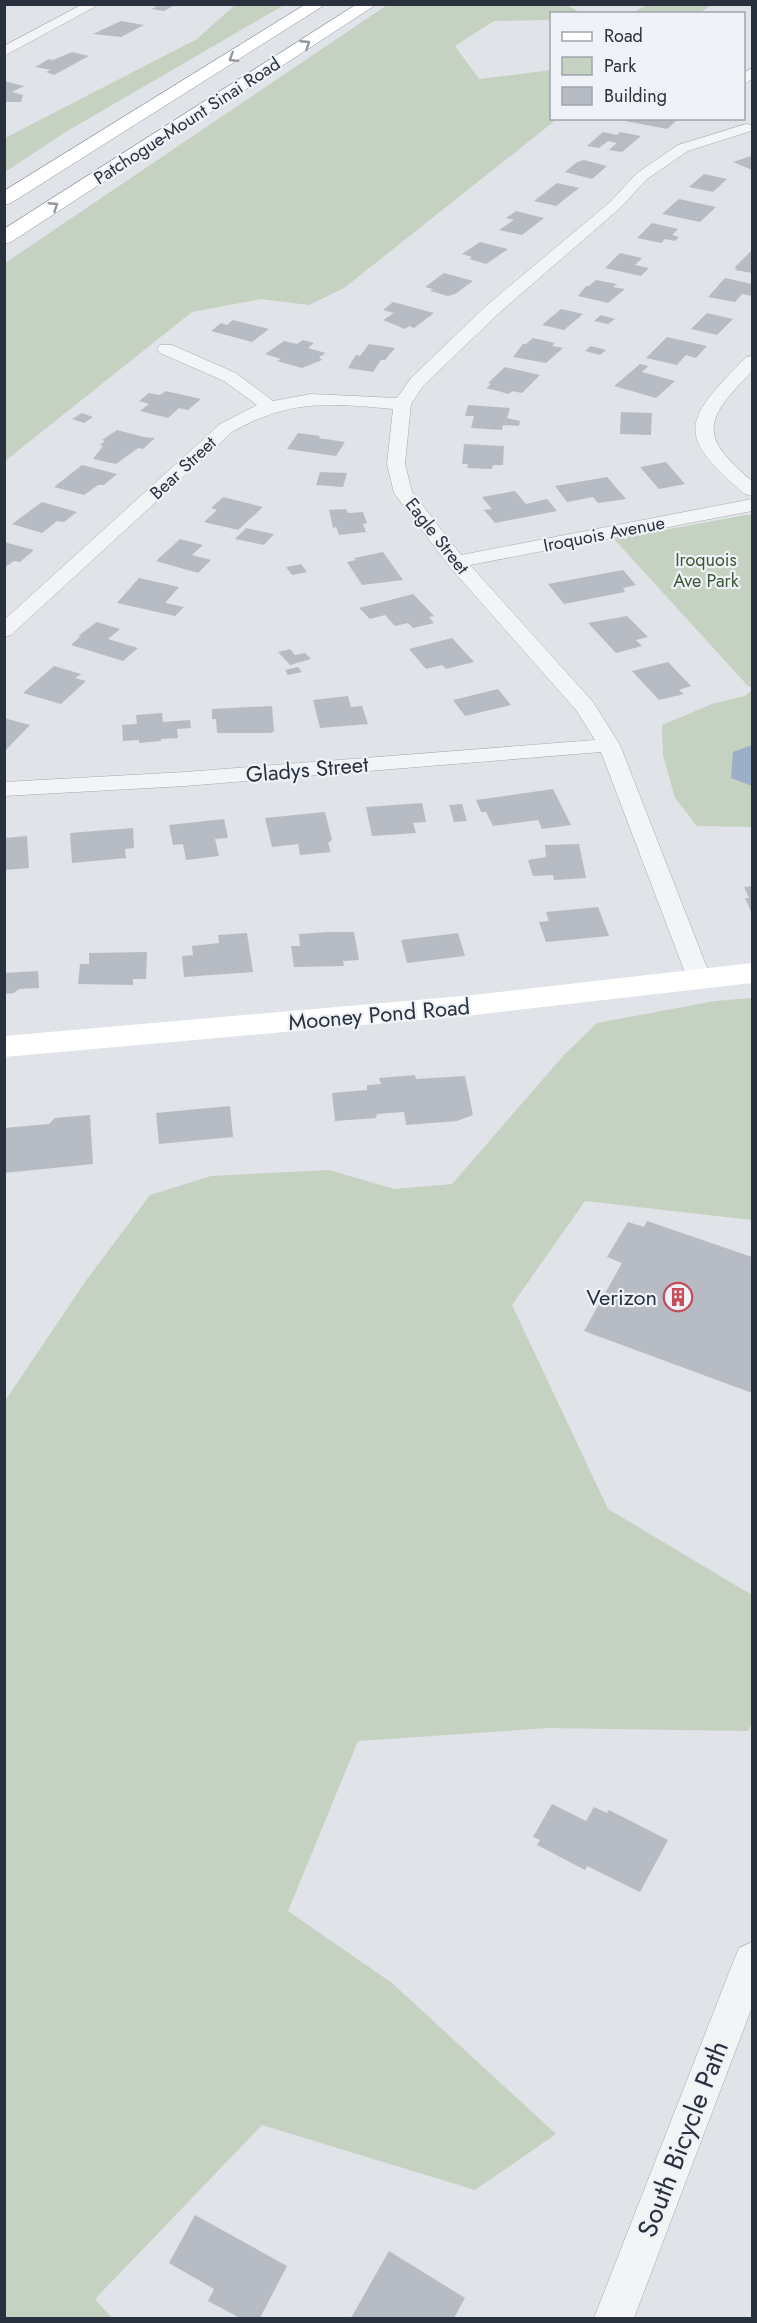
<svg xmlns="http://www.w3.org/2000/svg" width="757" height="2323" font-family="Jost,sans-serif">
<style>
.green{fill:#c5d1c1}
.water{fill:#9cafc6}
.building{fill:#b7bcc4}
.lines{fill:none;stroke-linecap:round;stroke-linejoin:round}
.street-casing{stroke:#a5aab2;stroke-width:1}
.highway-casing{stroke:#88909e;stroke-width:1}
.street{fill:#f2f4f6;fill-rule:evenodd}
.secondary{fill:#fff;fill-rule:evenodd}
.highway{fill:#fff;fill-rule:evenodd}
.oneway{stroke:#94989e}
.labels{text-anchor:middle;stroke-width:4.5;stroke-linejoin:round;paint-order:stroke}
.far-street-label{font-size:18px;fill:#29303e;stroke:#eff2f6}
.far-park-label{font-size:18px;fill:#3c5937;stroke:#eff2f6}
.street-label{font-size:22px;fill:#29303e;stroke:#eff2f6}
.poi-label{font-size:22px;fill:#29303e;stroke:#eff2f6;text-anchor:end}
.near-street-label{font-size:27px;fill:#29303e;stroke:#eff2f6}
</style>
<rect width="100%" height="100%" fill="#e0e3e8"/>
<g class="green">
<path d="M565,4l16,9 -29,1 -1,5 -4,1 -53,1 -39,25 24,33 72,-9 1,48 5,1 -213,169 -35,17 -48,-6 -69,13 -187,149v-198l382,-258z"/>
<path d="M649,4h63v1l-13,8h-67z"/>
<path d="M235,5h49l-220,128 -59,39v-34l192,-99z"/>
<path d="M752,514v172l-3,1 -135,-148z"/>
<path d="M752,690v137l-55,-1 -22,-28 -12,-43 -1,-30 50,-21 33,-8z"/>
<path d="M752,998v222l-167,-19 -73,104 96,204 144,86v128l-4,8 -199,-3 -191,13 -70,170 104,72 164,151 -81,56 -213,-65 -167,174 17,19h-107v-917l80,-119 65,-87 61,-19 118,-6 65,19 58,-5 112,-129 33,-32 118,-22z"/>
</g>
<path class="water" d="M752,745v41l-21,-8 2,-26z"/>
<g class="building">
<path d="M151,4h26l-13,7 -13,-2 5,-2z"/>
<path d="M121,21l23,4 -23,12 -28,-3z"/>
<path d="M72,52l17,4 -35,19 -8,-3 5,-2 -16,-3 14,-8 4,1z"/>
<path d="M4,81l20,5 -12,6 11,3 -2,7h-15z"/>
<path d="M628,118h32l16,3 -9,8 -42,-8z"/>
<path d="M603,132l14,3 3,-3 21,4 -19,16 -13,-2 8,-7 -9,-2 -9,7 -12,-2z"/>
<path d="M751,156l1,14 -19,-8z"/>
<path d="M584,160l23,6 -15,13 -27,-7 12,-10z"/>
<path d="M704,174l23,5 -14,13 -24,-5z"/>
<path d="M557,183l22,5 -23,18 -22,-5z"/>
<path d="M679,199l37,8 -16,15 -38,-8z"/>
<path d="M516,211l28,7 -22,17 -23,-5 15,-10 -8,-2z"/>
<path d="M652,223l26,6 -6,6 7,2 -4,4 -10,-2 -4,4 -24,-5z"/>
<path d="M480,242l28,7 -22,15 -17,-5 3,-2 -10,-3z"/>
<path d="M752,250v23l-17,-3 2,-2h-3z"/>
<path d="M620,253l22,5 -7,7 14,3 -8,8 -36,-8z"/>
<path d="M444,273l29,8 -18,13 -7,2 -18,-5 3,-2 -8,-2z"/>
<path d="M725,278l27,6v12l-10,-2 -7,8 -27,-5z"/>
<path d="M596,280l21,4 -4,3 12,2 -17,14 -30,-7 8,-10h3z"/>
<path d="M393,302l41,11 -20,15 -5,-2 -4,3 -22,-9 11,-7 -11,-3z"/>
<path d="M561,309l22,5 -19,16 -22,-5z"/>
<path d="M707,313l26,6 -16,16 -26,-6z"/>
<path d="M601,315l14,4 -7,5 -14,-3z"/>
<path d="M233,320l36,9 -17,13 -41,-11 10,-8 6,2z"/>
<path d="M667,337l40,9 -11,12 -10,-3 -9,10 -31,-7z"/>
<path d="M533,338l22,5 -3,3 11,2 -17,15 -33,-6 10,-13h3z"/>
<path d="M303,340l11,3 -6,5 18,5 -7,4 3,3 -20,8 -25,-7 4,-2 -16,-5 19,-13 13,3z"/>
<path d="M369,344l26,4 -10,12h-4l-8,12 -25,-4 8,-13 4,1z"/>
<path d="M591,346l15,4 -6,5 -15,-4z"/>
<path d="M640,364l8,2 -6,6 33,9 -19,17 -42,-12z"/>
<path d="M505,367l35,8 -18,18 -10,-2 -3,3 -23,-6 5,-4 -3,-1z"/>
<path d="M166,391l35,8 -13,11 -9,-2 -11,10 -28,-7 9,-7 -10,-3 10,-8 11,2z"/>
<path d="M468,405l42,3 -3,10 13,3 -1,5 -16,-1 -1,5 -31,-2 3,-12h-9z"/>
<path d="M621,412l31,1 -1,22 -31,-1z"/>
<path d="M82,413l11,4 -9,6 -12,-4z"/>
<path d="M117,430l27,7 11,1 -12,11 -5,-1 -22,16 -23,-5 10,-13 -3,-1 5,-4 -3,-1z"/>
<path d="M298,433l22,3 -1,2 26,4 -9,14 -49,-7z"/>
<path d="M464,444l40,2 -1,19h-10l-1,4 -25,-1 1,-4h-6z"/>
<path d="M666,462l19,22 -26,5 -19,-22z"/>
<path d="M82,465l35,9 -13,11h-6l-14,10 -30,-8z"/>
<path d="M320,472l27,1 -4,14 -27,-2z"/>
<path d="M607,477l19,22 -28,4 -5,-6 -26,5 -12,-16z"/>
<path d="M515,491l11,13 21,-5 10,12 -62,12 -11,-13 8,-1 -10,-12z"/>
<path d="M223,497l40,10 -25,23 -34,-8 13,-12 -6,-2z"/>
<path d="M42,502l35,10 -13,10 -7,-1 -15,12 -30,-9z"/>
<path d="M346,509l2,4 15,-1 4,11 -4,1 3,8 -27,3 -3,-8 -3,1 -4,-18z"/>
<path d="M246,528l28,6 -10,11 -29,-6z"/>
<path d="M180,539l23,6 -11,10 19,5 -13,13 -42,-12z"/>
<path d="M4,542l30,8 -14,12 -6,-1 -10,7z"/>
<path d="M383,552l20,28 -41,5 -15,-23 9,-2 -2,-2z"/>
<path d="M301,564l6,8 -15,3 -6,-8z"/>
<path d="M623,570l13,15 -13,3 2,4 -61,12 -16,-20z"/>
<path d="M139,578l40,9 -14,16 19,4 -9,9 -58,-13z"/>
<path d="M413,594l21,22 -5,1 5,6 -21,5 -5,-5 -13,3 -10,-11 -15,4 -11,-11z"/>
<path d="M627,616l21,21 -12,3 6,6 -26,7 -28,-30z"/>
<path d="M97,622l23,7 -12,10 30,9 -15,13 -52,-16 10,-9h-3z"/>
<path d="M452,638l22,24 -28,7 -4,-4 -16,4 -17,-20z"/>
<path d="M290,649l5,6 10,-2 6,6 -21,6 -12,-13z"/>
<path d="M668,662l23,24 -12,4 5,4 -25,6 -27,-29z"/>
<path d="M54,666l27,8 -6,4 11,3 -25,23 -38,-11z"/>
<path d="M298,667l4,5 -14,3 -3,-5z"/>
<path d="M498,689l13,16 -46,11 -12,-16z"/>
<path d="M348,696l3,11 11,-1 6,18 -48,4 -7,-28z"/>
<path d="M272,706l2,25 -3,2h-54l-1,-14h-4v-10z"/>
<path d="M162,713l1,9 27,-2 1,8 -14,1 1,9 -17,1v2l-22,2v-3l-16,1 -1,-16 15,-1 -1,-9z"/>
<path d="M4,718l26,7 -26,27z"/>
<path d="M553,789l18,36 -29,4 -4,-9 -45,6 -7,-14h-5l-5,-12z"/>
<path d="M422,803l4,19 -13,1 3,10 -44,3 -6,-29z"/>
<path d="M462,804l5,17 -13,1 -5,-17z"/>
<path d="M325,812l7,28 -4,3 3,9 -31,3 -2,-11 -26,3 -7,-29z"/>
<path d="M224,819l4,19 -13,1 4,17 -33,4 -3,-16 -10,1 -4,-20z"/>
<path d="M133,828l1,20 -9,1 1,9 -54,5 -2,-30z"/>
<path d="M27,836l2,32 -25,2v-32z"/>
<path d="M579,844l7,34 -32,2 -1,-5 -20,1 -5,-16 18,-3 -1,-12z"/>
<path d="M752,886v28l-7,-16h4l-5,-11z"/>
<path d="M598,907l11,29 -63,6 -7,-20 10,-1 -3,-9z"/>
<path d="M328,932h26l5,28 -16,1 1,5 -50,1 -3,-21h9l-1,-12z"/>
<path d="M247,933l6,39 -69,5 -2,-21 11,-1 -1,-9 27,-3 -1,-8z"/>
<path d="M458,933l7,23 -58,7 -6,-23z"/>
<path d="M147,952l-1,27h-13v6l-55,-1 2,-20h9v-11z"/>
<path d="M38,971l1,17 -20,1 -5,4 -10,1v-21z"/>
<path d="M415,1075l1,4 49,-3 8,39 -16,6 -51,4 -2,-13 -27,2 -1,4 -41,3 -3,-28 35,-3v-5l14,-1 -2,-6z"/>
<path d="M230,1106l3,31 -74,7 -3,-31z"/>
<path d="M90,1115l3,49 -89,9v-45l45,-4 6,-6z"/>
<path d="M647,1221l105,36v136l-168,-62 38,-68 -15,-6 21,-35 16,5z"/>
<path d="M552,1804l34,17 8,-14 13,6 2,-3 59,30 -28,52 -53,-26 -2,4 -48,-25 3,-5 -7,-3z"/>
<path d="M195,2215l92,51 -27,52h-20l-32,-17 6,-12 -45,-26z"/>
<path d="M389,2251l76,47 -11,20h-103z"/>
</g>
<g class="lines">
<g class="street-casing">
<g id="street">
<path d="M83,4h17l-96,52v-10z"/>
<path d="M752,68v11l-8,5v-11z"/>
<path d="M746,124l5,1v6l-63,20 -41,28 -27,29 -122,106 -75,72 -12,18 -6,60 7,28 49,63 291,-56v12l-282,54 123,137 27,43 91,233 -3,6 -9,2 -9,-2 -3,-6 -86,-226 -416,34 -181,10v-14l181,-10 410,-32 -19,-30 -127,-144 -55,-73 -7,-29 6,-55c-63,-6 -104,-10 -161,23l-221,203 -7,2v-17l216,-196 37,-19 -33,-24 -64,-28 -3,-4 3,-4h12l64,28 37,28 38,-7 86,4 14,-20 75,-72 124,-104 27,-29 41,-28z"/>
<path d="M752,356v15c-46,48 -56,63 0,110v15l-7,-2c-73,-61 -59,-75 1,-137z"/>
<path d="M752,1942v65l-118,311h-40l140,-358 5,-12z"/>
</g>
</g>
<g class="highway-casing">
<g id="highway">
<path d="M306,4h20l-315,199 -7,2v-14z"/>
<path d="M357,4h20l-366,238 -7,2v-15z"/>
</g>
</g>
<use href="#street" class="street"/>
<path class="secondary" d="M752,963v20l-278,32 -470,42v-21l470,-41z"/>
<use href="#highway" class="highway"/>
</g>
<defs><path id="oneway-chevron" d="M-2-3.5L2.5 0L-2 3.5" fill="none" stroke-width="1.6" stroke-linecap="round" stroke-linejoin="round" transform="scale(1.5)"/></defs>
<g class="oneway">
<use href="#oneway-chevron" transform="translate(306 44) rotate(-33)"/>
<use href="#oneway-chevron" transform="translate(233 58) rotate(148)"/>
<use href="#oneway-chevron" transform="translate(54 206) rotate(-33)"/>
</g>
<defs>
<g id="building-ring" transform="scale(1.5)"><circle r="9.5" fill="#eff2f6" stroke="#c74b59" stroke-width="1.5"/><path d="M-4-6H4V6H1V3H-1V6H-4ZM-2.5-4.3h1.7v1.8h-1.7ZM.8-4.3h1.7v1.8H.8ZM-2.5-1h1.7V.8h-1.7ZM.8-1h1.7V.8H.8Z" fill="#c74b59"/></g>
</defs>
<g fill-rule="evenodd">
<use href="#building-ring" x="678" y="1297"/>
</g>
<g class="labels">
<g class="far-street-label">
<text transform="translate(187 121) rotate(-33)" y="6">Patchogue-Mount Sinai Road</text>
<text transform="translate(183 468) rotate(-43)" y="6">Bear Street</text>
<text transform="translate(604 534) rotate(-11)" y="6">Iroquois Avenue</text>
<text transform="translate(437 536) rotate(52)" y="6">Eagle Street</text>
</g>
<g class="far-park-label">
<text x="706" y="566">Iroquois<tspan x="706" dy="21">Ave Park</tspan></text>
</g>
<g class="street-label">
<text transform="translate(307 769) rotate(-5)" y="8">Gladys Street</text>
<text transform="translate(379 1014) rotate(-5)" y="8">Mooney Pond Road</text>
</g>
<g class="poi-label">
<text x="657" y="1305">Verizon</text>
</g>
<g class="near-street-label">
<text transform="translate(683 2139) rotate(-69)" y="9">South Bicycle Path</text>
</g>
</g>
<rect width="757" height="2323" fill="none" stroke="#29303e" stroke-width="12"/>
<rect x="550" y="12" width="195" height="108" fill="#eff2f6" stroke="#a0a4ac" stroke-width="1.5"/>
<rect x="562" y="32" width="30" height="9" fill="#ffffff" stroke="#a0a4ac" stroke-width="1.5"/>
<text x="604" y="42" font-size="18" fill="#29303e">Road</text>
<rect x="562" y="57" width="30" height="18" fill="#c5d1c1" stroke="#a0a4ac" stroke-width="1.5"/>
<text x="604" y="72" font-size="18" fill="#29303e">Park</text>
<rect x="562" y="87" width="30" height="18" fill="#b7bcc4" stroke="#a0a4ac" stroke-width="1.5"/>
<text x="604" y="102" font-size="18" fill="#29303e">Building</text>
</svg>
